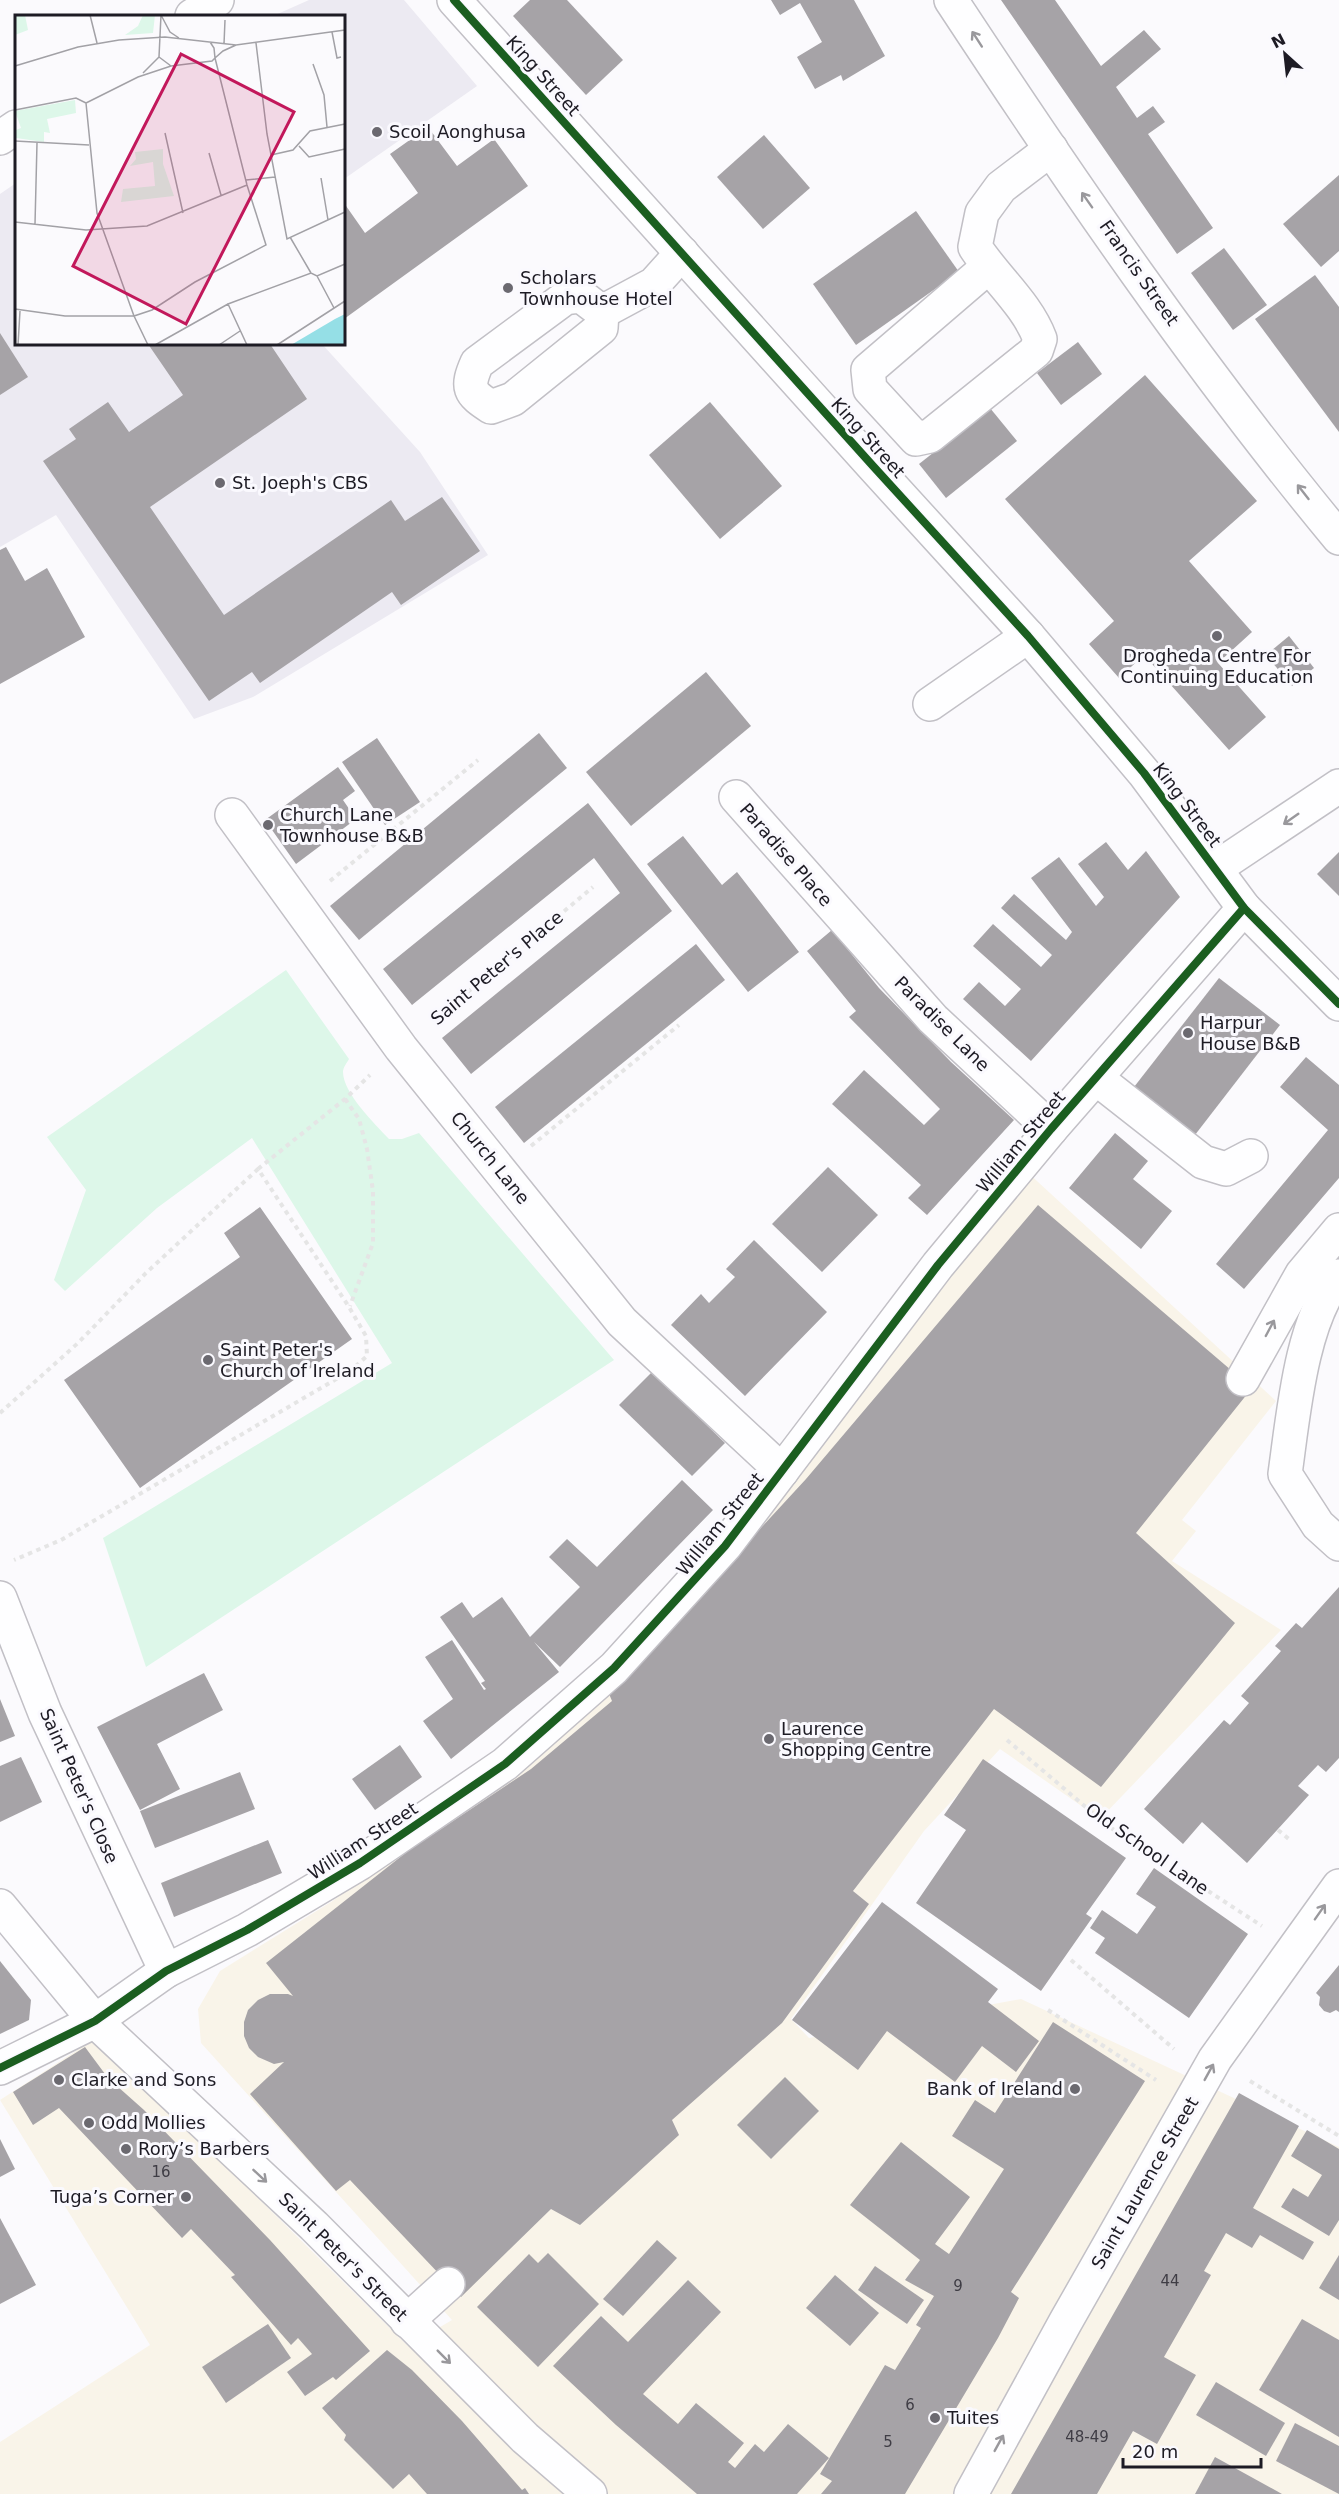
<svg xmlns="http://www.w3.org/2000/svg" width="1339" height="2494" font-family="'DejaVu Sans',sans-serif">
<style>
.commercial{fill:#f9f4e9}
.built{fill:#eceaf2}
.green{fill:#ddf7e9}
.building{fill:#a6a3a7}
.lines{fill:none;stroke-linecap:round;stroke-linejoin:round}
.minor-casing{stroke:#c2c0c6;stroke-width:36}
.path{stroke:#e5e5e5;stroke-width:4;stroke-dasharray:4.5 4.5;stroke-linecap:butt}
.minor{stroke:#fefeff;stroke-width:33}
.cycleway-casing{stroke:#faf9fe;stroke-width:11}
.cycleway{stroke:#1b5e20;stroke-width:8}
.oneway{stroke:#99989c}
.poi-dot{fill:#6b6970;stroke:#faf9fe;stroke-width:2}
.labels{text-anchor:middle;stroke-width:6;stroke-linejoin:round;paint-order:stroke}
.number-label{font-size:15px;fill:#3f3d45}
.street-label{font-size:18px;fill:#1d1b24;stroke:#faf9fe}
.poi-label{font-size:18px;fill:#1d1b24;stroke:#faf9fe;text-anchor:start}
.inset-road{fill:none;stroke:#a2a1a6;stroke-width:1.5}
.view{fill:#c2185b;fill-opacity:0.15;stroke:#c2185b;stroke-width:3}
.inset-edge{fill:none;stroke:#1d1b24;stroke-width:3}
</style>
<rect width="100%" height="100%" fill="#fbfafd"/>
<path class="commercial" d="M1025,1170l251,231 -94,119 14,11 -24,30 109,69 -181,189 -100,-70 -76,82 -133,188 18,19 212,-39 318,148v347h-1339v-52l150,-97 -150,-245 96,-62 312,308 44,-26 -251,-277 -3,-34 22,-38 111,-69 162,-116 124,-108z"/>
<g class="built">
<path d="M309,0h95l73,86 -133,93v-163h-71z"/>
<path d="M16,183v161h306l98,108 68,103 -235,142 -59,22 -138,-204 -56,32v-353z"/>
</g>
<path class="green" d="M286,970l63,89c-2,4 -6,8 -6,13 0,21 32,52 46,67h13l17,-6 195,227 -468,307 -43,-129 289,-175 -140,-225 -95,70 -92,83 -11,-11 32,-90 -39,-53z"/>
<g class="building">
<path d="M530,0h37l56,60 -37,35 -73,-79z"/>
<path d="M771,0h83l31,56 -42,25 -2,-6 -26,14 -18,-32 25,-15 -22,-39 -20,12z"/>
<path d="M1001,0h54l46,66 43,-36 17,19 -45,38 21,31 16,-12 12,16 -17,12 65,94 -36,26z"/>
<path d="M428,127l29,39 37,-27 34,47 -184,133v-116l21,30 53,-40 -28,-39z"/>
<path d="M764,135l46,53 -47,41 -46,-52z"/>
<path d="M1339,175v76l-18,16 -38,-43z"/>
<path d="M916,211l43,61 -103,73 -43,-61z"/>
<path d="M1224,248l43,57 -34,25 -42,-57z"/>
<path d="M1315,275l24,32v125l-84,-113z"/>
<path d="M0,333l28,44 -28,18z"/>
<path d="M1078,342l24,32 -41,31 -24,-32z"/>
<path d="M148,344h122l37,55 -157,108 74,108 167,-115 14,21 37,-24 38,54 -79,54 -9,-13 -132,91 -8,-11 -43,29 -166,-240 33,-22 -7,-10 39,-27 21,30 54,-37z"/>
<path d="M1145,375l112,126 -68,60 63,71 -34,31 48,54 -37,33 -85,-95 -25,23 -30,-34 25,-23 -109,-122z"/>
<path d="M710,402l72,84 -62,53 -71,-84z"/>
<path d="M990,408l27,33 -71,57 -27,-34z"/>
<path d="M6,547l19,34 22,-13 38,69 -85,47v-134z"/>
<path d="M1289,636l25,32 -22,18 -26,-31z"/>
<path d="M706,672l45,54 -120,100 -45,-54z"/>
<path d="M539,733l28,35 -208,172 -29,-34z"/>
<path d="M377,738l43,64 -35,23 -43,-63z"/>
<path d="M338,767l17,24 -12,9 13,19 -60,45 -31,-44z"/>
<path d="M588,803l84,108 -201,163 -29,-36 178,-145 -26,-35 -182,147 -29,-36z"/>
<path d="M683,836l39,49 15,-13 62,80 -51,40 -101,-128z"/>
<path d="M1106,842l22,28 18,-19 34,46 -149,164 -68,-62 16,-17 26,24 16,-17 -48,-43 20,-22 48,43 11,-12 -51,-47 13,-14 52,46 6,-8 -41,-54 28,-21 37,49 8,-9 -26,-33z"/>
<path d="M1339,852v44l-22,-22z"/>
<path d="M832,930l47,58 72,74 63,58 -87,95 -19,-17 13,-13 -89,-81 32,-34 60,55 16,-16 -91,-92 7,-6 -49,-60z"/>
<path d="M696,944l29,36 -201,163 -29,-36z"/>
<path d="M1219,978l61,47 -92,119 -61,-48z"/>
<path d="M1306,1057l33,28v93l-95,111 -28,-25 112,-134 -48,-43z"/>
<path d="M1115,1133l33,28 -15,18 39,32 -31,38 -72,-61z"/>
<path d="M828,1167l50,48 -56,57 -50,-48z"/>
<path d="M1038,1205l214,183 -116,145 99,90 -134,164 -107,-78 -141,182 16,13 -87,119 -110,97 7,15 -99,90 -29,-16 -90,88 -111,-117 -14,11 -86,-97 34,-32 -10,2 -16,-7 -9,-9 -5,-12v-14l4,-12 10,-10 12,-6h18l5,2 -27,-33 142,-112 123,-82 81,-68 -5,-12 98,-95 31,-39 70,-76z"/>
<path d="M260,1207l92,132 -212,149 -76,-108 176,-123 -16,-24z"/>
<path d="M754,1240l73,72 -82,84 -74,-71 30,-31 8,9 26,-26 -9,-8z"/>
<path d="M652,1372l73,71 -33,33 -73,-71z"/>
<path d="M682,1480l31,30 -153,157 -26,-25 25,30 -108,87 -28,-38 30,-22 -28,-42 27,-17 32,50 2,-1 -5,-6 4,-2 -45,-64 22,-15 11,16 29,-21 28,40 50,-50 -31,-30 18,-18 30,28z"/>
<path d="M1339,1587v171l-13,14 -8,-7 -20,21 11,9 -62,68 -45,-41 -19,22 -39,-35 80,-89 6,5 19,-22 -8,-7 40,-45 -6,-5 21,-23 6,5z"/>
<path d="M204,1673l19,37 -66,34 23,45 -40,21 -43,-83z"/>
<path d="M0,1699l15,37 -15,6z"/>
<path d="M400,1745l22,32 -47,33 -23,-31z"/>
<path d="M21,1757l21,45 -42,20v-56z"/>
<path d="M983,1759l143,99 -40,56 6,4 -51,73 -125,-88 50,-73 -22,-15z"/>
<path d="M240,1772l15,37 -100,39 -15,-37z"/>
<path d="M268,1840l14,33 -108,44 -13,-34z"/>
<path d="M1154,1868l94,66 -59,84 -94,-65 10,-15 -15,-10 12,-18 35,24 19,-27 -20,-13z"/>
<path d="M882,1902l116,87 -10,13 51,39 -23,31 -34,-26 -27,36 -68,-51 -29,39 -66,-50z"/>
<path d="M0,1961l31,39 -2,20 -29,14z"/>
<path d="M1339,1965v47l-3,-2 -6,3 -6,-2 -5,-6 1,-8 -4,-4z"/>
<path d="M1053,2022l92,59 -134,211 8,6 -21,40 -93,156h-84l11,-13 -12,-7 65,-109 10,5 26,-42 -5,-3 18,-29 -29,-16 15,-20 -70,-55 51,-63 69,55 -35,47 14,10 55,-85 -52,-33 23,-36 20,13z"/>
<path d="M85,2047l23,31 36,32 126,130 100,111 -34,29 -3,-3 -28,19 -18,-24 25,-18 -14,-16 -7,7 -60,-68 4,-2 -44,-46 -9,9 -123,-130 -26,17 -20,-33z"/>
<path d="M785,2077l34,34 -48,48 -34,-34z"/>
<path d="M1239,2093l60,33 -46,82 61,34 -11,18 -43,-25 -8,13 -26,-15 -22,38 7,4 -47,82 32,18 -39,69 -24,-13 -36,63h-86z"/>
<path d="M1307,2130l32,19v71l-10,16 -48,-29 12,-19 15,9 14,-22 -31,-19z"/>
<path d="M0,2139l15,30 -15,8z"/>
<path d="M0,2218l36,67 -36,19z"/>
<path d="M657,2240l20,18 -54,58 -20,-17z"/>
<path d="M548,2253l51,51 -61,63 -61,-60 52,-53 9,9z"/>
<path d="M1339,2255v45l-20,-12z"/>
<path d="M875,2266l49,34 -17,24 -49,-34z"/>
<path d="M835,2275l44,38 -29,33 -44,-38z"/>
<path d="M688,2280l33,32 -78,82 35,30 18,-21 48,40 -16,19 7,6 20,-24 9,8 24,-28 41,34 -32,36h-100l-81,-69 -63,-59 48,-50 27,26z"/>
<path d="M1302,2319l37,21v97l-80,-47z"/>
<path d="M268,2324l23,34 -65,45 -24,-36z"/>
<path d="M387,2350l25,20 50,51 60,69 3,-2 4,6h-102l-18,-20 -16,15 -49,-49 2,-5 -24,-27z"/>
<path d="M1216,2382l69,41 -19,33 -70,-41z"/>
<path d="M1295,2423l44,23v48l-63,-33z"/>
<path d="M1215,2457l67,37h-87z"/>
</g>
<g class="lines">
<g class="minor-casing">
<g id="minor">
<path d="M454,0l419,466 155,170 116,137 100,135 95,96"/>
<path d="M951,0c121,184 247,368 388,538"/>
<path d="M192,16l25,-16"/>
<path d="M0,138l16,-11"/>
<path d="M988,267l-120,103 2,19 46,50 14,-3 106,-85 4,-12c-13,-35 -45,-61 -65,-92l7,-34 19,-26 50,-38"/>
<path d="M581,296l21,16 -1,16 -88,71 -22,8c-22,-14 -25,-19 -14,-44l88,-65z"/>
<path d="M602,312l52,-28 28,-31"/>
<path d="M930,704l98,-68"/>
<path d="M736,797l197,222 118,110"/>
<path d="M232,815l169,233 221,274 160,149"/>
<path d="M1216,868l123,-82"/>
<path d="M1096,1078l107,84 23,7 25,-13"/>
<path d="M1339,1276c-38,43 -46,142 -54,198l33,51 21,19"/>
<path d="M1243,1379l59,-105 37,-44"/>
<path d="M0,1598l45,115 121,258"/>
<path d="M0,1906l95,115 219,205 211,212 65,56"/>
<path d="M0,2068l95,-47 71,-50 81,-41 113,-67 145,-99 109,-96 111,-122 213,-281 113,-136 193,-221"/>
<path d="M407,2321l41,-37"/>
<path d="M971,2494l95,-173 149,-262 124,-173"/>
</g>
</g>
<g class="path">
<path d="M330,881l148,-121"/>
<path d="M433,1021l160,-134"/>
<path d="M345,1099l14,20 8,30 6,42v52l-23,63"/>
<path d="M531,1146l148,-121"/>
<path d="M258,1169l87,-70 25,-24"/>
<path d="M0,1413l78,-70 68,-70 112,-104 91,138 17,29 1,20 -17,15 -289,169 -47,20"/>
<path d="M1007,1740l101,86 154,100"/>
<path d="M1278,1830l12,10"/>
<path d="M1071,1960l103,89"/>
<path d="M1048,2010l108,70"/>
<path d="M1250,2081l89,55"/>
</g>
<use href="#minor" class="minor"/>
<g class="cycleway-casing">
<g id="cycleway">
<path d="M454,0l419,466 155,170 116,137 100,135 95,96"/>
<path d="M0,2068l95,-47 71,-50 81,-41 113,-67 145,-99 109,-96 111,-122 213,-281 113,-136 193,-221"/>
</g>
</g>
<use href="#cycleway" class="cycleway"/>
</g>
<defs><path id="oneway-shaft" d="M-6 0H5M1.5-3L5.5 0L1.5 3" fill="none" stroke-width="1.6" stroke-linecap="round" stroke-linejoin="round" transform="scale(1.5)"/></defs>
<g class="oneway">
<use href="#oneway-shaft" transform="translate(977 39) rotate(-123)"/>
<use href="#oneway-shaft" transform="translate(1087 200) rotate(-125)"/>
<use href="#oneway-shaft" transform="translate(1303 492) rotate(-128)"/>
<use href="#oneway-shaft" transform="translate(1291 819) rotate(145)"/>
<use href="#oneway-shaft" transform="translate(1270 1328) rotate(-62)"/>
<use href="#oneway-shaft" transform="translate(1320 1912) rotate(-55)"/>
<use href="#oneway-shaft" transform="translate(1209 2072) rotate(-61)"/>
<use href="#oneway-shaft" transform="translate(260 2176) rotate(43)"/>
<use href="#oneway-shaft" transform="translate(444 2357) rotate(45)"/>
<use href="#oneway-shaft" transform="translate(999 2443) rotate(-61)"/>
</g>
<g class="poi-dot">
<circle cx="377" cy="132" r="6"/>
<circle cx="508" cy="288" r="6"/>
<circle cx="220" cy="483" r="6"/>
<circle cx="1217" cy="636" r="6"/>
<circle cx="268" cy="825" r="6"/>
<circle cx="1188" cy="1033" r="6"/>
<circle cx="208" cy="1360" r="6"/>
<circle cx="769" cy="1739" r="6"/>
<circle cx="59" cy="2080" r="6"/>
<circle cx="1075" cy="2089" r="6"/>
<circle cx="89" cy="2123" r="6"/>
<circle cx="126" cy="2149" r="6"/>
<circle cx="186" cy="2197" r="6"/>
<circle cx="935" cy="2418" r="6"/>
</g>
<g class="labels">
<g class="number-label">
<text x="161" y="2177">16</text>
<text x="1170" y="2286">44</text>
<text x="958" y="2291">9</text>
<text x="910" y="2410">6</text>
<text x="1087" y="2442">48-49</text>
<text x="888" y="2447">5</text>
</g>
<g class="street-label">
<text transform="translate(543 76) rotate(48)" y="6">King Street</text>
<text transform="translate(1139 273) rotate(55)" y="6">Francis Street</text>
<text transform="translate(868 438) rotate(48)" y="6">King Street</text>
<text transform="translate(1187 805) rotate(53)" y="6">King Street</text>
<text transform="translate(786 855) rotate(49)" y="6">Paradise Place</text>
<text transform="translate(497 968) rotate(-40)" y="6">Saint Peter's Place</text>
<text transform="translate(942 1024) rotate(45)" y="6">Paradise Lane</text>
<text transform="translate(1021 1142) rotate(-50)" y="6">William Street</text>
<text transform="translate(490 1158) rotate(51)" y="6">Church Lane</text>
<text transform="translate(720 1524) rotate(-51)" y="6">William Street</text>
<text transform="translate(79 1786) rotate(66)" y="6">Saint Peter's Close</text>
<text transform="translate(363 1841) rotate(-33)" y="6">William Street</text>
<text transform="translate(1147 1849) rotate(35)" y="6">Old School Lane</text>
<text transform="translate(1145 2183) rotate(-60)" y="6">Saint Laurence Street</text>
<text transform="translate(343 2257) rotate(45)" y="6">Saint Peter's Street</text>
</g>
<g class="poi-label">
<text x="389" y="138">Scoil Aonghusa</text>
<text x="520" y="284">Scholars<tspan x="520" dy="21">Townhouse Hotel</tspan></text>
<text x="232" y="489">St. Joeph's CBS</text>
<text x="1217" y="662" text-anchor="middle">Drogheda Centre For<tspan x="1217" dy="21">Continuing Education</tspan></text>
<text x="280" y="821">Church Lane<tspan x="280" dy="21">Townhouse B&amp;B</tspan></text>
<text x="1200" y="1029">Harpur<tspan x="1200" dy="21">House B&amp;B</tspan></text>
<text x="220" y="1356">Saint Peter's<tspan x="220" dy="21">Church of Ireland</tspan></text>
<text x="781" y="1735">Laurence<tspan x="781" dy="21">Shopping Centre</tspan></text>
<text x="71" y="2086">Clarke and Sons</text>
<text x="1063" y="2095" text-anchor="end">Bank of Ireland</text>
<text x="101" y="2129">Odd Mollies</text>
<text x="138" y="2155">Rory’s Barbers</text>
<text x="174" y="2203" text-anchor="end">Tuga’s Corner</text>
<text x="947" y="2424">Tuites</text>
</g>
</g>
<g transform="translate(15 15)">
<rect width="330" height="330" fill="#fbfafd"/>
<path d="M0,0h10l3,15 -13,5zM128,0h12l-2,18 -28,2 13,-9zM60,85l1,13 -29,6 3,14 -6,-1v10l-28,-4v-8l5,-2 -6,-17zM148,134v15l11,32 -53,6 2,-13 32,-3 -2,-24 -23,4 6,-7 -1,-7z" fill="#ddf7e9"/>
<path d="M330,299v31h-54l44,-26z" fill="#95dfe6"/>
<path class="inset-road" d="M75,0l7,28M146,0l-2,42 12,9M146,0l9,17 9,6M317,17l5,26 4,-1M195,27l4,6 1,10 32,127 19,60 -71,37 -43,28 -18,6 -37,-103 -11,-110 52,-26 33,-11 41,-5 3,-3 8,-7 13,-6M241,28l11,91 20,105 58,-27M209,29l1,-24M298,49l11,31 3,32M0,51l63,-19 41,-7 46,-3 71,8 109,-15M128,58l16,-16M0,95l61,-12 10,5M150,118l18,80M0,126l74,4M284,131l10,11 36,-8M194,138l12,42M256,140l22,-5 17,-19 35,-7M306,163l7,42M231,165l29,-3M0,207l71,8 61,-4 100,-41M20,209l2,-81M275,222l21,36M302,261l17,32M0,294l50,7h69l14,29M3,330l2,-34M140,330l73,-41M204,330l21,-14M232,330l-19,-41 83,-31 6,3 28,-12M262,330l68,-44"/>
<path class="view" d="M166,39l113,58 -108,212 -113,-58z"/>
<rect width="330" height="330" class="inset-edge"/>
</g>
<g transform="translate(1285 54) rotate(333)" stroke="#faf9fe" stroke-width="4.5" paint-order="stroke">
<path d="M0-4.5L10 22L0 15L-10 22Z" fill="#1d1b24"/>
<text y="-9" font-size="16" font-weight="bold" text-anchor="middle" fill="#1d1b24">N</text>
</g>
<path d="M1123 2458v9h138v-9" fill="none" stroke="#1d1b24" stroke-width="3"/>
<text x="1132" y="2458" font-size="18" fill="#1d1b24" stroke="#faf9fe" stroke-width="4.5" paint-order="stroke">20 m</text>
</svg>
